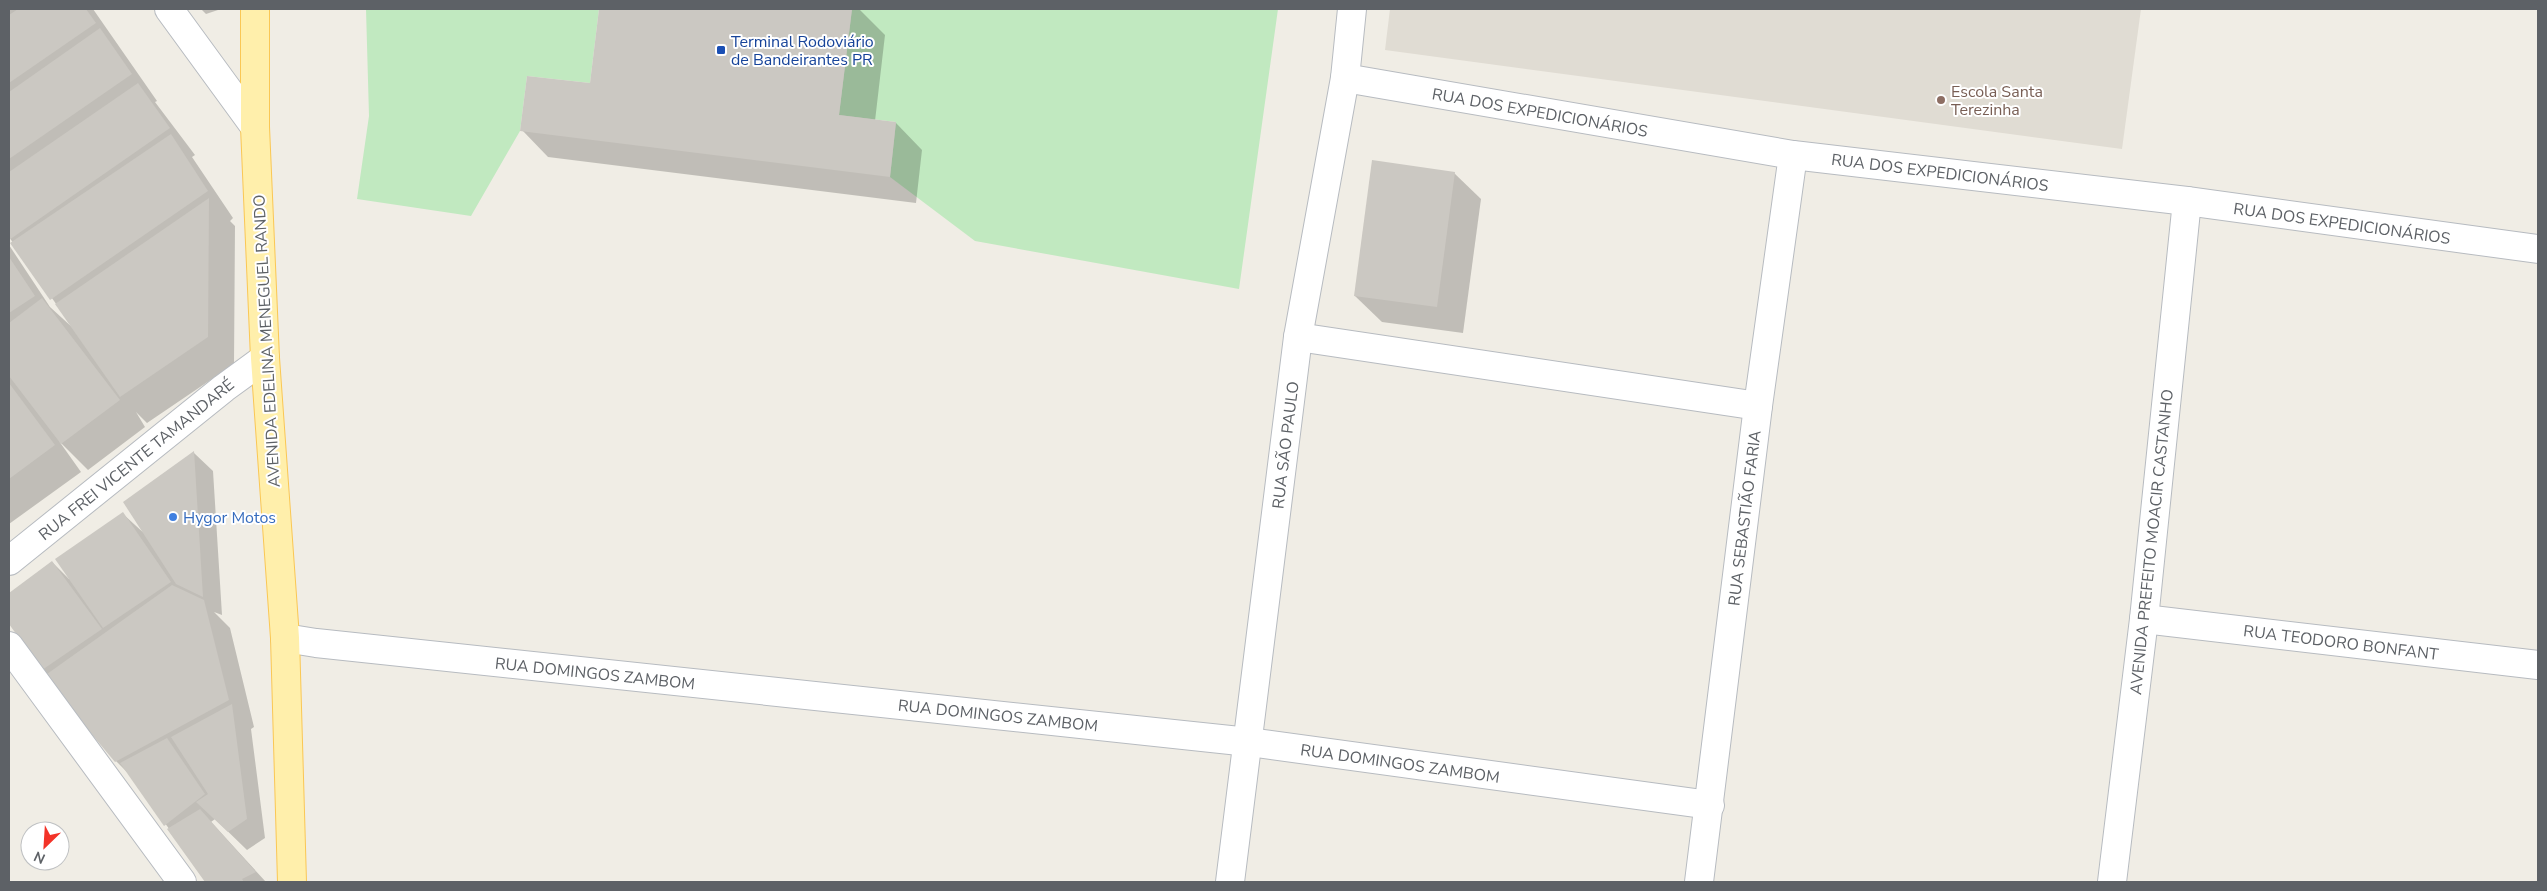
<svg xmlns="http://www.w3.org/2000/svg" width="2547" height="891" font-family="'Nunito Sans',sans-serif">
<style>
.education{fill:#e0dcd3}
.green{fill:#c1e9c0}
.shadow{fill:#0003}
.building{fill:#cbc8c2}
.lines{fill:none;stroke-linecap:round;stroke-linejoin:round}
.minor-casing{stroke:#b7bbc0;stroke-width:30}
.major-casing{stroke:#fac754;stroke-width:30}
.minor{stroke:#fff;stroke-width:28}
.major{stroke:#ffefab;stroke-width:28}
.transit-dot{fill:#1a4fb4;stroke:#fff;stroke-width:2}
.education-dot{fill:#8d6e63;stroke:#fff;stroke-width:2}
.shop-dot{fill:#3f7fe0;stroke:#fff;stroke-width:2}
.labels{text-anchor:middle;stroke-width:4;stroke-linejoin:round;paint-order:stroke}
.transit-label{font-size:16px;fill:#164399;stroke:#fff;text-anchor:start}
.education-label{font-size:16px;fill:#785e54;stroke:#fff;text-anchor:start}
.street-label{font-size:16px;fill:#5d6166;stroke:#fff}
.shop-label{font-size:16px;fill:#366cbe;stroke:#fff;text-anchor:start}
</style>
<rect width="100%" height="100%" fill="#f0ede5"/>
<path class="education" d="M1390,9h751l-19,140 -737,-99z"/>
<g class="green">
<path d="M366,9h233l-9,74 -63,-7 -7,55 -49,85 -114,-17 12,-83z"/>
<path d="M852,9h426l-39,280 -264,-48 -85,-64 6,-55 -57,-7z"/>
</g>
<g class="shadow">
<path d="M9,9h84l64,92 -2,1 40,53 -3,2 41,61 -3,3 5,5 -1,138 -87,59 -11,-11 9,15 -57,43 -29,-29 22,31 -72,52v-279l41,62 23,21 -64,-91z"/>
<path d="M201,9h17v1l-12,4z"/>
<path d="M600,9h259l26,26 -10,86 21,2 26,27 -6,53 -368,-46 -26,-27 72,-45 -3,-2z"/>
<path d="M1454,173l27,26 -18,134 -81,-11 -27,-26z"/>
<path d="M194,453l19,18 9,144 -8,-3 16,16 24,99 -3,2 14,109 -18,12 -32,-31 -4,3 55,60h-58l-79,-108 -13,-13 -73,-91 -34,-48v-28l43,-32 17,17 54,-65 23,21 -21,-32z"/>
</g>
<g class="building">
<path d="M18,9h68l10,14 -87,60v-68z"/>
<path d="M599,9h253l-13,106 57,7 -6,55 -370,-46 7,-55 63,7z"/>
<path d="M100,28l32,46 -123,85v-67z"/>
<path d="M138,83l32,45 -161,112v-68z"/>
<path d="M171,134l37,57 -158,109 -40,-57z"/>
<path d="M1372,160l83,12 -18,135 -83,-11z"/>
<path d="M209,198l-1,139 -88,60 -65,-93z"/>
<path d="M9,257l26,39 -26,17z"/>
<path d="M42,298l78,102 -59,44 -52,-68v-53z"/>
<path d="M9,383l46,62 -46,34z"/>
<path d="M194,451l9,146 -27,-13 -53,-82z"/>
<path d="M123,512l48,70 -68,46 -48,-69z"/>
<path d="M52,561l50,68 -60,41 -33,-46v-31z"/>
<path d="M172,585l32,15 25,100 -114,62 -37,-44 -31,-44z"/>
<path d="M232,704l15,115 -19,13 -32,-30 12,-8 -37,-57z"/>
<path d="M167,738l38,56 -41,32 -44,-63z"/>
<path d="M200,809l56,63 -14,7 2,3h-39l-38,-53z"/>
</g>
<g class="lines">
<g class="minor-casing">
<g id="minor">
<path d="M169,9l86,118"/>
<path d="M1345,78l448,77 394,46 351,48"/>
<path d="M1298,337l460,69"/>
<path d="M9,561l215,-173 41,-30"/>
<path d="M2144,619l394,46"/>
<path d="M285,638l31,5 933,99 461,63"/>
<path d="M9,646l173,236"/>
<path d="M1230,882l68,-545 47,-259 7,-69"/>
<path d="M1699,882l59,-476 35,-251"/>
<path d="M2112,882l32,-263 43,-418"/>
</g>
</g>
<g class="major-casing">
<path id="major" d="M255,9v118l10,231 20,280 7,244"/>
</g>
<use href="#minor" class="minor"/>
<use href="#major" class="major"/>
</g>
<rect class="transit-dot" x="716" y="45" width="10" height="10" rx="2.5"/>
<circle class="education-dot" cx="1941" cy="100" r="5"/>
<circle class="shop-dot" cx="173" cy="517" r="5"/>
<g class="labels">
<g class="transit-label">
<text x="731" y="47">Terminal Rodoviário<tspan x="731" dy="18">de Bandeirantes PR</tspan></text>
</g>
<g class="education-label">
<text x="1951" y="97">Escola Santa<tspan x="1951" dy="18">Terezinha</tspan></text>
</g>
<g class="street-label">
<text transform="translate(1540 112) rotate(10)" y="6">RUA DOS EXPEDICIONÁRIOS</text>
<text transform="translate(1940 172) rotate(7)" y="6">RUA DOS EXPEDICIONÁRIOS</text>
<text transform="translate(2342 223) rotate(8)" y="6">RUA DOS EXPEDICIONÁRIOS</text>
<text transform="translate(266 341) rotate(-93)" y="6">AVENIDA EDELINA MENEGUEL RANDO</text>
<text transform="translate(1285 445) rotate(-83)" y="6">RUA SÃO PAULO</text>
<text transform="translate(136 459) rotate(-39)" y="6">RUA FREI VICENTE TAMANDARÉ</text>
<text transform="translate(1744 518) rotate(-83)" y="6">RUA SEBASTIÃO FARIA</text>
<text transform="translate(2151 542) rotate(-84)" y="6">AVENIDA PREFEITO MOACIR CASTANHO</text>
<text transform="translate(2341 642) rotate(7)" y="6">RUA TEODORO BONFANT</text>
<text transform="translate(595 673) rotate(6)" y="6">RUA DOMINGOS ZAMBOM</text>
<text transform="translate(998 715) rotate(6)" y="6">RUA DOMINGOS ZAMBOM</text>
<text transform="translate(1400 763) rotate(8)" y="6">RUA DOMINGOS ZAMBOM</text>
</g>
<g class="shop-label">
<text x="183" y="523">Hygor Motos</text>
</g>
</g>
<rect width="2547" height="891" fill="none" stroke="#5d6166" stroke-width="20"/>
<g transform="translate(45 846) rotate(205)"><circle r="24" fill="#ffffff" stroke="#bec0c2"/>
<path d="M0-4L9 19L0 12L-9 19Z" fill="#f33328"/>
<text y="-8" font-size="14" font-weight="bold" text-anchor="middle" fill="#5d6166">N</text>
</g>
</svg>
